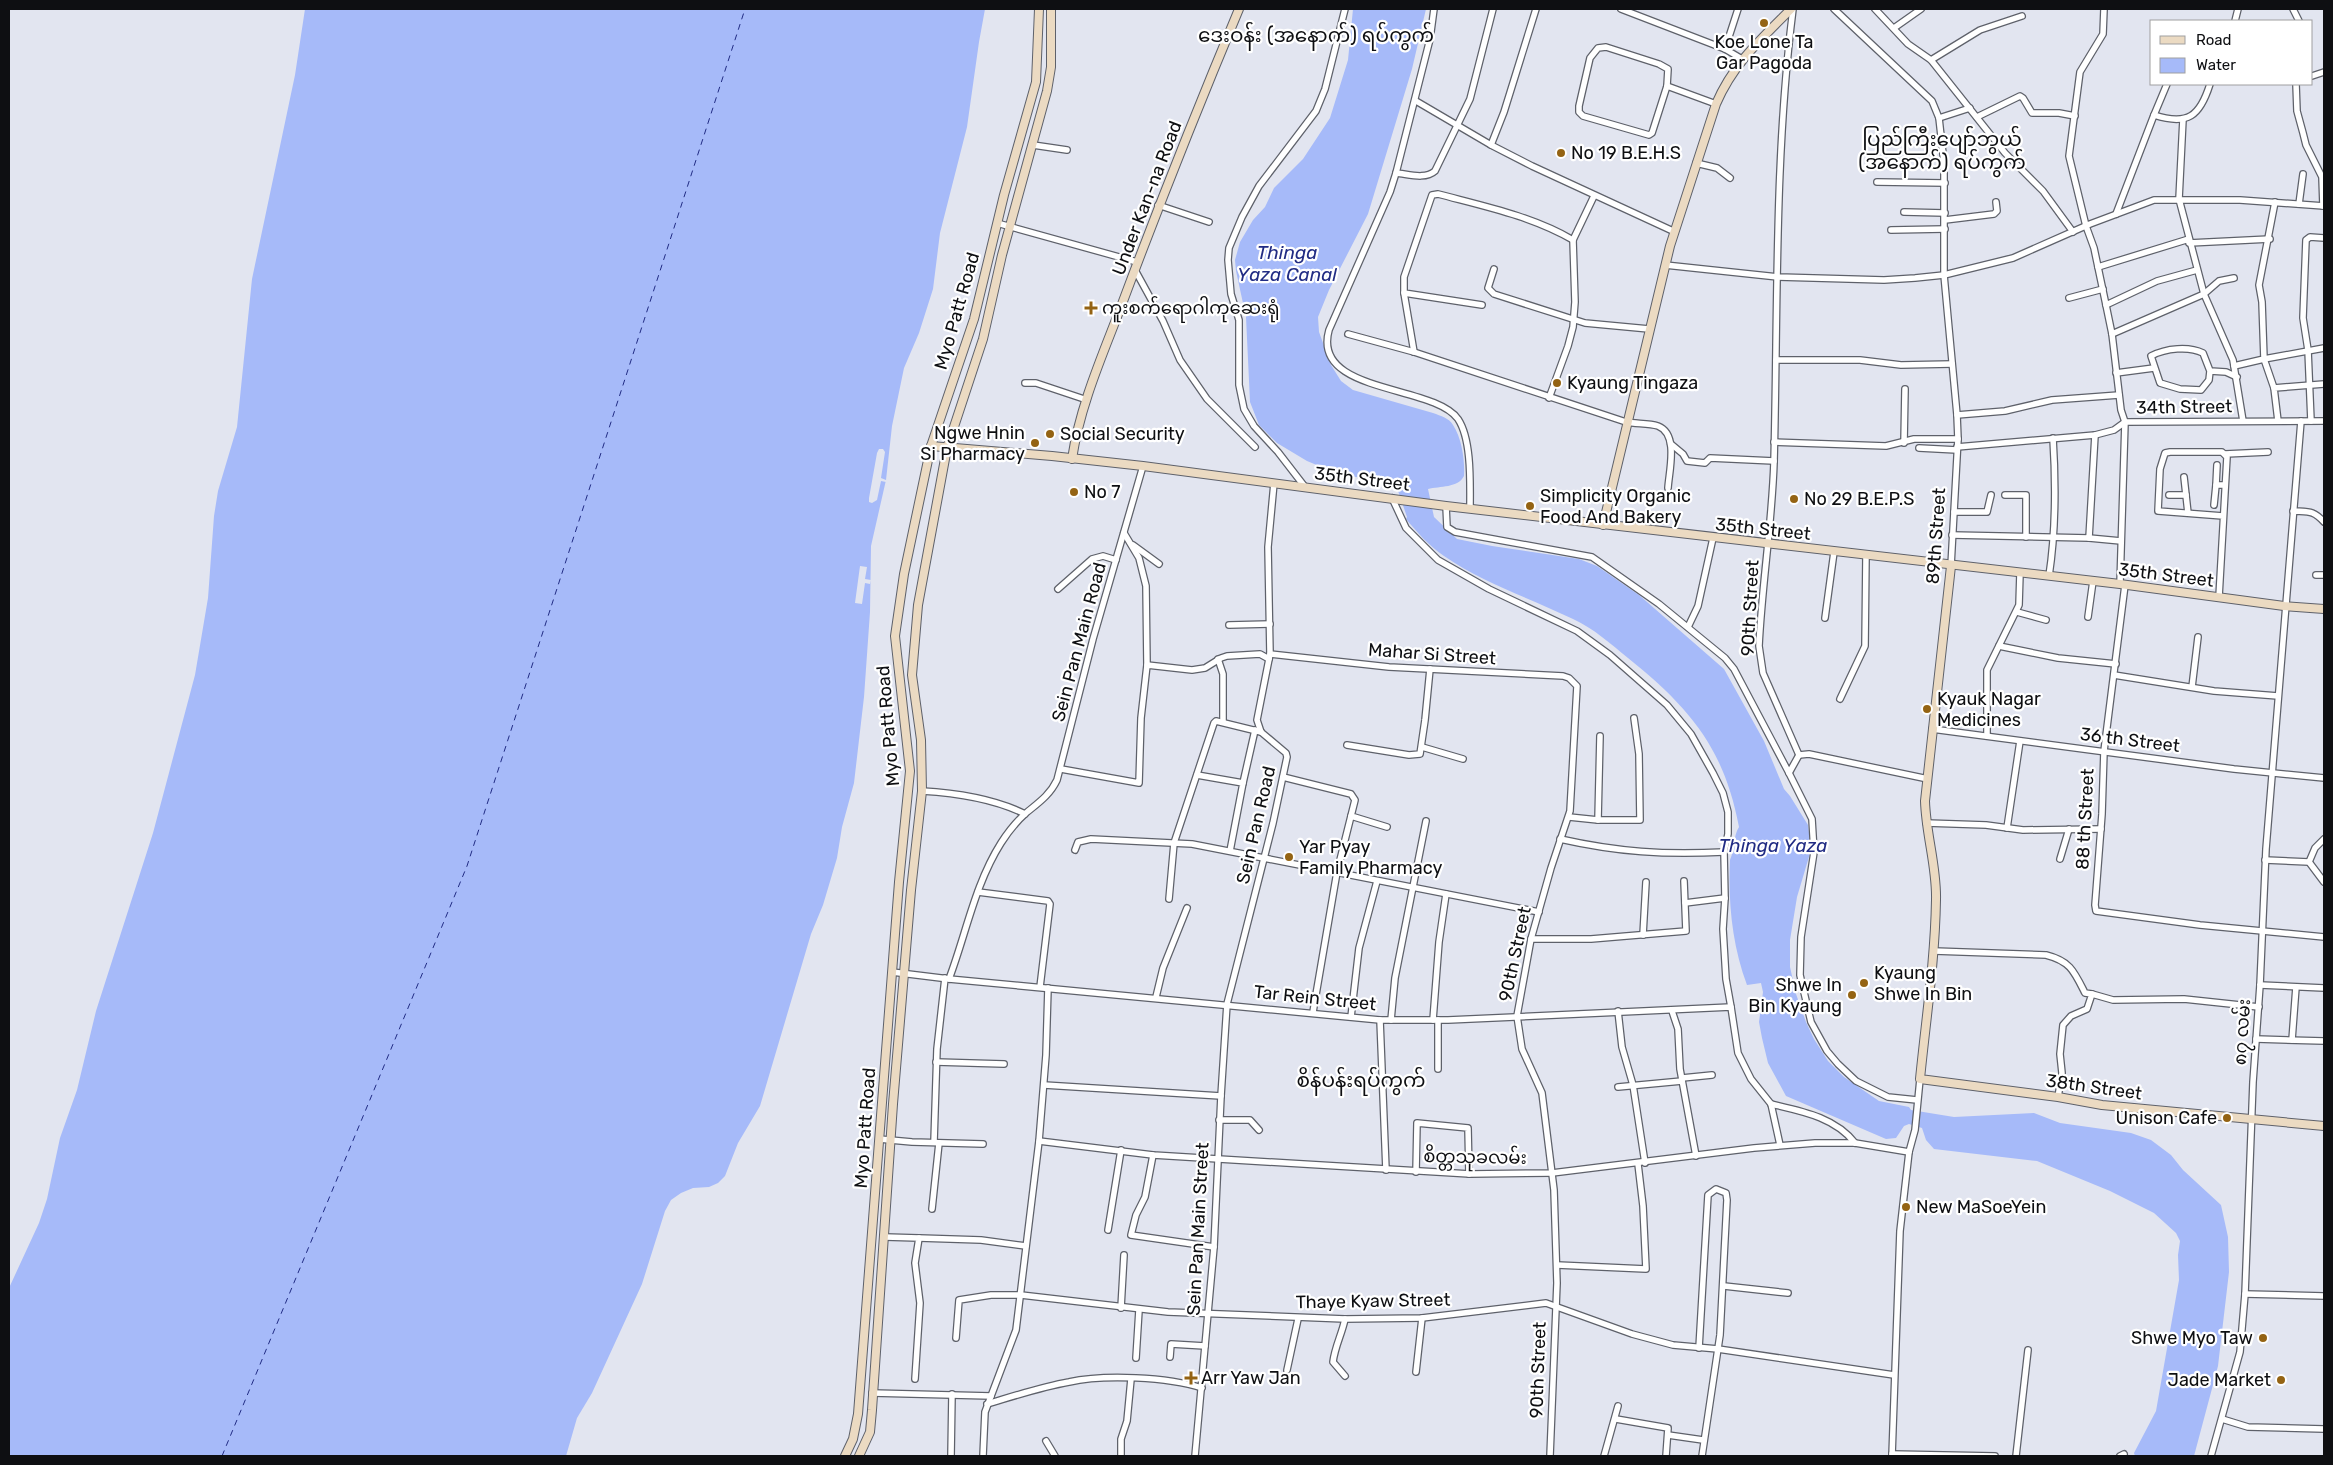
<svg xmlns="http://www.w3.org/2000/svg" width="2333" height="1465" font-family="Rubik,'Noto Sans Myanmar',sans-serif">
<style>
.water{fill:#a6baf9}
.pier{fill:#e2e5f0}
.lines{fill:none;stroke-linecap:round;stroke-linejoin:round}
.ferry{stroke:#212c84;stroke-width:1;stroke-dasharray:6 5;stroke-linecap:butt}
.street-casing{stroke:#5e616a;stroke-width:8}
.secondary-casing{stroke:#5e616a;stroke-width:10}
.street{stroke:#fff;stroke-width:5.5}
.secondary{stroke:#ebdac2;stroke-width:8}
.poi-dot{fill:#946313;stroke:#fff;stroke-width:2}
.labels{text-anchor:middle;stroke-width:4.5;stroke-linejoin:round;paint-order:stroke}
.poi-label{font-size:18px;fill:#0e0f12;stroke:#fff;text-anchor:start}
.street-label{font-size:18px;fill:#0e0f12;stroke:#fff}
.water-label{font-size:19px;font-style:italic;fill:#212c84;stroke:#fff}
.quarter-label{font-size:20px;fill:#0e0f12;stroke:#fff}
</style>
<rect width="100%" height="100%" fill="#e2e5f0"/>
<g class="water">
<path d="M305,9h680l-6,33 -12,85 -27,106 -7,56 -14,44 -15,35 -12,58 -6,54 -15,66 -1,66 -6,85 -10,86 -12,44 -5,31 -14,47 -12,29 -51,172 -22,37 -13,33 -7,7 -9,4 -16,1 -12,5 -10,7 -6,11 -23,73 -50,109 -15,25 -11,38h-557v-168l30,-65 8,-24 13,-61 17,-48 19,-79 57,-178 42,-158 13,-77 6,-82 4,-25 19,-64 15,-148 43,-204z"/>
<path d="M1353,9h73l-14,60 -44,145 -39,76 -11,27 1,15 12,33 10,16 12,9 80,23c8,3 16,5 20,12 9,13 12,37 11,51 -6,12 -24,10 -36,13l6,28 23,22 35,7 87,13 18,7 42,29 85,74 40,72 20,48 6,7 18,29 3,25 -14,47 -7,43v27l6,27 10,28 8,17 14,22 16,16 35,24 30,6 2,3 43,7 80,-4 26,10 71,10 20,7 20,15 12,15 38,35 7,32 1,35 -11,94 -24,90h-59l-1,-3 22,-42 23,-131 -1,-25 2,-14 -4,-8 -22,-20 -44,-22 -73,-30 -103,-12 -8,-9 -4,-12 -13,-4 -5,2 -8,12 -10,1 -100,-43 -18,-33 -6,-25 -3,-16 4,-30 -2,-9 -14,2c-15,-40 -19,-83 -17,-125 5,-11 3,-24 9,-33 -15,-79 -49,-119 -111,-169 -17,-14 -35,-30 -55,-39 -43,-21 -90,-36 -129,-63 -15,-10 -27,-24 -38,-37l1,-2 -11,-32 -60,-12 -29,-12 -30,-18 -18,-18 -9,-23 -4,-85 -10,-46 -1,-11 5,-18 13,-22 12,-13 9,-19 29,-29 27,-41 18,-58z"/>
</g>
<g class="pier">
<path d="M879,449h4l2,3 -4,26 5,2v2l-5,-1 -4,19 -5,3 -3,-1v-4l8,-45z"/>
<path d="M860,566l7,1 -2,12 6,1 -1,4 -5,-1 -3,21 -7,-1z"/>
</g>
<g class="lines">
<path class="ferry" d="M222,1456l245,-590 278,-857"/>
<g class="street-casing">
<g id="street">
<path d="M1434,9l-4,30 -34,134 -6,19 -61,138c-18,64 104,54 129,89 14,21 12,65 12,90"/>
<path d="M1621,9l104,40 17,10"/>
<path d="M1793,9c-19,150 -15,302 -19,453 -2,62 -12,122 -15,184l4,27 36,82"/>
<path d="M1834,9l98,92 7,17 5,45v112l13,140 1,24 -7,127"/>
<path d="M1875,9l33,35 23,16 74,93 38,38 30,41"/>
<path d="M2104,9l-1,25 -23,38 -11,84 17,70 8,22 12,57 6,29 9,76 4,12 -5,162"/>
<path d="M2293,9l6,12"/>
<path d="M2235,21l3,-12"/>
<path d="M1894,28l27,-19"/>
<path d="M1606,47l53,17 9,5 -1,17 -15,47 -3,2 -66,-19 -4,-4v-6l11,-48 8,-10z"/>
<path d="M1725,49l13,-40"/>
<path d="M1931,60l49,-30 42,-14"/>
<path d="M2312,76l12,-4"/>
<path d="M2296,84l1,27 6,22 3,12 16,32 1,29"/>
<path d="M1667,86l49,18"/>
<path d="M1416,101l75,44 41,21 143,66"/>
<path d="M2154,115l13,-31"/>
<path d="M1977,117l43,-21 3,2 9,15h27l16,3"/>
<path d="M1939,118l31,-10"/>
<path d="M2183,119l-4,80 25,95 29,66 10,61"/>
<path d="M1033,145l34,5"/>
<path d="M1491,145l13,-33 32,-103"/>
<path d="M1696,163l21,5 13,10"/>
<path d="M1396,173c12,1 29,7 39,-2l35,-72 23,-90"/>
<path d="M1877,182l68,1"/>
<path d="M2299,204l4,-30"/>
<path d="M1158,205l51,17"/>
<path d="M1904,212l41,1"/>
<path d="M2116,214l38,-99c34,11 46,1 56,-31"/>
<path d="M1945,220l49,-6 3,-3 -1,-9"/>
<path d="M997,223l140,39"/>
<path d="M1891,230l54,-1"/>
<path d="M1665,265l113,12 106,3 31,-2 29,-3 69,-17 77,-34 64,-24h86l84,6"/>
<path d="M2098,267l91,-28v4l81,-4"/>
<path d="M1494,269l-6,19 6,6 91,29 64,6"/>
<path d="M1135,270l28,51 17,39 27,39 48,48"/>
<path d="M1404,293l10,59"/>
<path d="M2069,298l34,-9"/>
<path d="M1482,305l-78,-12v-16l28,-82 6,-1c45,12 94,22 135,46"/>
<path d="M2106,305l51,-24 40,-11"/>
<path d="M1348,334l66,18 212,70c10,2 23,1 32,4 21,8 11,45 10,62"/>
<path d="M2112,334l92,-40 15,-13 15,-3"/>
<path d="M1776,360h84l41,5 51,-1"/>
<path d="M2234,366l30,-7 -2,-57 -3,-17 16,-83"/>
<path d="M2210,371l-7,-18c-14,-7 -37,-5 -52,3l9,27 20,6 21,1 8,-10 1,-9 16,1 11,5"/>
<path d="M2116,373l38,-5"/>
<path d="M1025,383h11l51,17"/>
<path d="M2274,388l-10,-29 60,-11"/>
<path d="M1549,398l19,-52 5,-19 2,-25 -2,-62 21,-44"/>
<path d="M1957,415l48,-4 47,-11 67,-5"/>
<path d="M2278,421l-4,-33 50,-4"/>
<path d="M2311,421l-3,-71 -5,-32 3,-78 4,-3 14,1"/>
<path d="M1774,442l112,4 28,-7h44"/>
<path d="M1904,443l1,-54"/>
<path d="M1671,444l12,10 4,7 18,2 5,-5 64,3"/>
<path d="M1957,447l138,-12 19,-5 11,-8 199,-1"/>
<path d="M1919,448l38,2"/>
<path d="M2225,454l43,-2"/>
<path d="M2217,465l-1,20h9"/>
<path d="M2184,477l4,36"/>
<path d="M1305,487l-27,-35 -24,-26 -10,-17 -5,-24v-65l-8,-26 -3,-34 1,-12 13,-31 17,-31 57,-75 9,-22 20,-80"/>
<path d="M2005,495h21v42"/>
<path d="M2169,495h17"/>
<path d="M1392,498l14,30 32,32 51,29 88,42 33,24 57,50 24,29 22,39 10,20 5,19v22l-4,18 1,46 -2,31 3,50 5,28"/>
<path d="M2214,505l2,-20"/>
<path d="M1446,506l1,21 8,5 137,25 67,47 66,54 9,11 55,104 23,46 2,33 -13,85 -1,38 11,47 16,29 11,13 18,17 32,16 29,3"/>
<path d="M2293,511c16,1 20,-1 31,11"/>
<path d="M1954,512h33l4,-17"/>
<path d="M1124,533l15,25 7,28 1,79"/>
<path d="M1952,535l137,3 6,-103"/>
<path d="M2089,538l32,3"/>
<path d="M1133,545l26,19"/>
<path d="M2316,575h8"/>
<path d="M2049,576c7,-46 7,-91 4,-138"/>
<path d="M2125,585l-21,166 -2,63 -7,91 1,6 104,14 124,12"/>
<path d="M1058,589l34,-30 11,-3 13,4"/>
<path d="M2219,597l8,-140 -5,-5h-52l-5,1 -5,16 -2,42 65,5"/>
<path d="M2017,612l29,8"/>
<path d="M2088,617l5,-36"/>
<path d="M1825,618l9,-66"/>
<path d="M1229,625l41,-1"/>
<path d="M1688,627l10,-21 15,-68"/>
<path d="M1999,646l59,12 58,6"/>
<path d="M1270,654l119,13 174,9 6,2 8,8 -7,125 -19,57 -20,71 -14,77 5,33 20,44 12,97 3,93 -7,173"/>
<path d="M1218,659l5,15v48"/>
<path d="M2114,675l100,16 64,5"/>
<path d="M2192,687l6,-50"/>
<path d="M1840,699l25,-53 1,-91"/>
<path d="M1932,729l302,40 90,9"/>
<path d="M1987,736v-66l32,-65 1,-32"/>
<path d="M1347,745l62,10 11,-1 5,-34 5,-51"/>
<path d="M1422,747l41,12"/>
<path d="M1799,755l10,-1 119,25"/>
<path d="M1061,769l78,14 2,-65 6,-53 45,5 13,-2 16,-10 6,-2 33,-2 9,5"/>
<path d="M1789,773l10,-18"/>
<path d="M1197,775l46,8 -13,68"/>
<path d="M1283,777l68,17 4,6 -4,16 36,11"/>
<path d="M1243,783l12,-53"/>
<path d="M922,791c34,2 73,8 103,23"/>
<path d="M1569,817l29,3h42l-1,-66 -5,-36"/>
<path d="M1598,820l2,-84"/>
<path d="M1926,823l60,2 37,5 78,-1"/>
<path d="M2007,828l13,-87"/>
<path d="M1560,839c58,13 104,16 164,13"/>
<path d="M1075,850l3,-8 13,-3 101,5 347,68"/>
<path d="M2060,859l9,-30"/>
<path d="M2265,860l44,2 15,20"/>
<path d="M2309,862l6,-14 9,-9"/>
<path d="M978,892l70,9 2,3 -10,83"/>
<path d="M1169,899l5,-56 40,-120 2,-2 45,11"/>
<path d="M1685,903l40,-5"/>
<path d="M1643,935l3,-53"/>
<path d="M1531,939h60l95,-8 -2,-50"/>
<path d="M1934,951l112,4c24,6 28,16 39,38l7,1 -5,15 -16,7 -8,9 -3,29 2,19 -4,24"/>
<path d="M892,972l57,7 431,41h68l283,-13 7,46 13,26 20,25 9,41"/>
<path d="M949,979c17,-45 26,-95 52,-136 7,-11 16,-22 25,-30 12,-10 24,-18 31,-33l36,-141 50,-173"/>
<path d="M2260,985l64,3"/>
<path d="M2092,994l21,6 71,-1 75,8"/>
<path d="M1156,997l7,-29 24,-60"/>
<path d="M1618,1011l4,36 11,38 12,78"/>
<path d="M1672,1011l6,18 2,40 16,87"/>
<path d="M1313,1012l24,-140 14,-56"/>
<path d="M1351,1017l8,-69 18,-67"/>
<path d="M1380,1020l6,150"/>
<path d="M1391,1020l4,-42 31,-157"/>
<path d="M1433,1020l6,-78 7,-48"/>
<path d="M1438,1020v49"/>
<path d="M2256,1039l68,2"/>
<path d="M2292,1040l4,-53"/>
<path d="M936,1062l68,2"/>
<path d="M1682,1078l30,-3"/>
<path d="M1044,1085l177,11"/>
<path d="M1618,1087l64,-6"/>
<path d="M1771,1104c30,7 64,13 84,39"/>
<path d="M1219,1120h31l9,10"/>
<path d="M879,1139l33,3 71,2"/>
<path d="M1039,1141l114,14 317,19 82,-1 202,-25 61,-5h40l54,9"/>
<path d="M934,1142l3,-93 8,-71"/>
<path d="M1153,1155l-8,42 -9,18 -5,20 83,12"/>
<path d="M1416,1172l1,-49 51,5 1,46"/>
<path d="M932,1209l7,-66"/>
<path d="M1108,1230l13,-80"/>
<path d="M885,1237l34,1 -4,25 5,40 -5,76"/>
<path d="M919,1238l62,2 45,6"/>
<path d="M1557,1265l89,4 -3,-63 -5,-42"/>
<path d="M1724,1286l64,7"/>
<path d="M2245,1294l79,2"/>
<path d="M1121,1308l3,-53"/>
<path d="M1345,1319c-3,15 -10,27 -12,43l12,14"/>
<path d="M956,1338l3,-38 32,-5h30l147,17 177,7 77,-1 124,-15 86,31 41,11 45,4 176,26"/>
<path d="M1699,1348l9,-153 8,-6 10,4 1,7 -7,135 -18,121"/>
<path d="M1170,1357l1,-13 34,2"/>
<path d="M1136,1358l3,-48"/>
<path d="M1287,1370l11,-51"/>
<path d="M1416,1372l6,-54"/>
<path d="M872,1393l119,3"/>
<path d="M987,1404c27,-8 54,-17 82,-22 35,-8 99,-5 133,6"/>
<path d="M1616,1419l52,9 -2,28"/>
<path d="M2222,1419l26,8 76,2"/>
<path d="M1668,1435l35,5"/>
<path d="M1046,1441l9,15"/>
<path d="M1892,1454l103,2"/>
<path d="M951,1456l1,-62"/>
<path d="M983,1456l2,-44 31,-82 23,-189 7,-86 2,-67"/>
<path d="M1121,1456v-17l6,-18 4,-42"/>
<path d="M1195,1456l19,-209 7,-151 6,-92 46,-181 14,-66 -1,-4 -25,-21 -4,-12 13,-66 -2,-107 6,-64"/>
<path d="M1604,1456l14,-50"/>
<path d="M1892,1456l8,-225 9,-79 6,-22 5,-51"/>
<path d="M2016,1456l12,-106"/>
<path d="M2120,1456l4,-2"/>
<path d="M2211,1456l29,-104 5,-58 8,-212 7,-97 6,-136 35,-428"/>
</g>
</g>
<g class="secondary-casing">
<g id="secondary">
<path d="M931,446l121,10 91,10 303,40 674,78 164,22 40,3"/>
<path d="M1072,459c8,-54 31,-105 50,-155 37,-99 76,-197 117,-295"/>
<path d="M1603,525l67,-279 46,-142c17,-40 45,-65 75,-95"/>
<path d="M1951,566l-26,235c1,34 12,66 11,99 -1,60 -10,119 -16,179l138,18 44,8 222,21"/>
<path d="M845,1456l8,-17 5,-25 41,-532 11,-111 -15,-135 9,-62 27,-128 43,-127 30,-124 32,-113 3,-73"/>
<path d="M859,1456l11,-24 2,-22 21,-306 18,-214 11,-99 -1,-51 -9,-65 6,-70 29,-157 36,-109 19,-84 45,-164 4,-24v-58"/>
</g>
</g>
<use href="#street" class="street"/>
<use href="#secondary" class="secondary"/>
</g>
<g class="poi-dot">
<circle cx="1764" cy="23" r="5"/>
<circle cx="1561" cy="153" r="5"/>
<path d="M1088.5 300.5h5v5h5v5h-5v5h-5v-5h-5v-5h5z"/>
<circle cx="1557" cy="383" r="5"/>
<circle cx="1050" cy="434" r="5"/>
<circle cx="1035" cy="443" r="5"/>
<circle cx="1074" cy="492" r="5"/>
<circle cx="1794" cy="499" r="5"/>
<circle cx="1530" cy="506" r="5"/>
<circle cx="1927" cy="709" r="5"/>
<circle cx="1289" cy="857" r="5"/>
<circle cx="1864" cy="983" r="5"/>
<circle cx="1852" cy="995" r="5"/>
<circle cx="2227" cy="1118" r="5"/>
<circle cx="1906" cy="1207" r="5"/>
<circle cx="2263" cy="1338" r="5"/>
<path d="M1188.5 1370.5h5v5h5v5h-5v5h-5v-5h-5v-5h5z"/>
<circle cx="2281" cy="1380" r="5"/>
</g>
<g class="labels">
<g class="poi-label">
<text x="1764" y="48" text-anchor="middle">Koe Lone Ta<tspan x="1764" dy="21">Gar Pagoda</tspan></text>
<text x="1571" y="159">No 19 B.E.H.S</text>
<text x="1102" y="314">ကူးစက်ရောဂါကုဆေးရုံ</text>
<text x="1567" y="389">Kyaung Tingaza</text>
<text x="1025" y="439" text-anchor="end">Ngwe Hnin<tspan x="1025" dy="21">Si Pharmacy</tspan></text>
<text x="1060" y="440">Social Security</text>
<text x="1084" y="498">No 7</text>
<text x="1540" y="502">Simplicity Organic<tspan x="1540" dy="21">Food And Bakery</tspan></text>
<text x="1804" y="505">No 29 B.E.P.S</text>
<text x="1937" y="705">Kyauk Nagar<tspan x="1937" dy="21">Medicines</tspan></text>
<text x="1299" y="853">Yar Pyay<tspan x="1299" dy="21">Family Pharmacy</tspan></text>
<text x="1874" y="979">Kyaung<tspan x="1874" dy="21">Shwe In Bin</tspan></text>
<text x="1842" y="991" text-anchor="end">Shwe In<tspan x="1842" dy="21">Bin Kyaung</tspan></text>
<text x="2217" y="1124" text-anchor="end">Unison Cafe</text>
<text x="1916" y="1213">New MaSoeYein</text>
<text x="2253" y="1344" text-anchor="end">Shwe Myo Taw</text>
<text x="1201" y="1384">Arr Yaw Jan</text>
<text x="2271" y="1386" text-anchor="end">Jade Market</text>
</g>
<g class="street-label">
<text transform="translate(1147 198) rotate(-69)" y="6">Under Kan-na Road</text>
<text transform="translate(957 311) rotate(-74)" y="6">Myo Patt Road</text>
<text transform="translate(2184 407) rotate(-1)" y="6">34th Street</text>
<text transform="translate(1362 479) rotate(7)" y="6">35th Street</text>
<text transform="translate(1763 529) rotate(6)" y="6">35th Street</text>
<text transform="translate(1936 536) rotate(-86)" y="6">89th Street</text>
<text transform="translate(2166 575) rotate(7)" y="6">35th Street</text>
<text transform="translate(1750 608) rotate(-87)" y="6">90th Street</text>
<text transform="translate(1079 642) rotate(-75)" y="6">Sein Pan Main Road</text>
<text transform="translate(1432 654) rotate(4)" y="6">Mahar Si Street</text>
<text transform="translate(888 726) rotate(-95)" y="6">Myo Patt Road</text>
<text transform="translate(2130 740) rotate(7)" y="6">36 th Street</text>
<text transform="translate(2085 819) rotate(-87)" y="6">88 th Street</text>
<text transform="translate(1256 825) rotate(-77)" y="6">Sein Pan Road</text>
<text transform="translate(1515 954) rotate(-78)" y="6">90th Street</text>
<text transform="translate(1315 998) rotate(6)" y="6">Tar Rein Street</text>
<text transform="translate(2242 1032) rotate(-86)" y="6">၈၇ လမ်း</text>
<text transform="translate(2094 1087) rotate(8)" y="6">38th Street</text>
<text transform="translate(865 1128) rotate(-86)" y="6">Myo Patt Road</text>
<text transform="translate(1475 1157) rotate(1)" y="6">စိတ္တသုခလမ်း</text>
<text transform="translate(1198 1229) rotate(-87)" y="6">Sein Pan Main Street</text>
<text transform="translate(1373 1301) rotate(-1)" y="6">Thaye Kyaw Street</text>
<text transform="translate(1538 1370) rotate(-88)" y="6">90th Street</text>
</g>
<g class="water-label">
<text x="1287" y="259">Thinga<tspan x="1287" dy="22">Yaza Canal</tspan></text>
<text x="1773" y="852">Thinga Yaza</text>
</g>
<g class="quarter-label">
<text x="1316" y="42">ဒေးဝန်း (အနောက်) ရပ်ကွက်</text>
<text x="1942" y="146">ပြည်ကြီးပျော်ဘွယ်<tspan x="1942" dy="23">(အနောက်) ရပ်ကွက်</tspan></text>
<text x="1361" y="1087">စိန်ပန်းရပ်ကွက်</text>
</g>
</g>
<rect width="2333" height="1465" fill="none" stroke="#0e0f12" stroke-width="20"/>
<rect x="2150" y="20" width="162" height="65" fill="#ffffff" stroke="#9f9fa0"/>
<rect x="2160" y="36" width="25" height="8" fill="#ebdac2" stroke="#9f9fa0"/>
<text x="2196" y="45" font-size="15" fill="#0e0f12">Road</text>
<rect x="2160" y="58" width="25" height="15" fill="#a6baf9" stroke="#9f9fa0"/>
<text x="2196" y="70" font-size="15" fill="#0e0f12">Water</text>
</svg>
